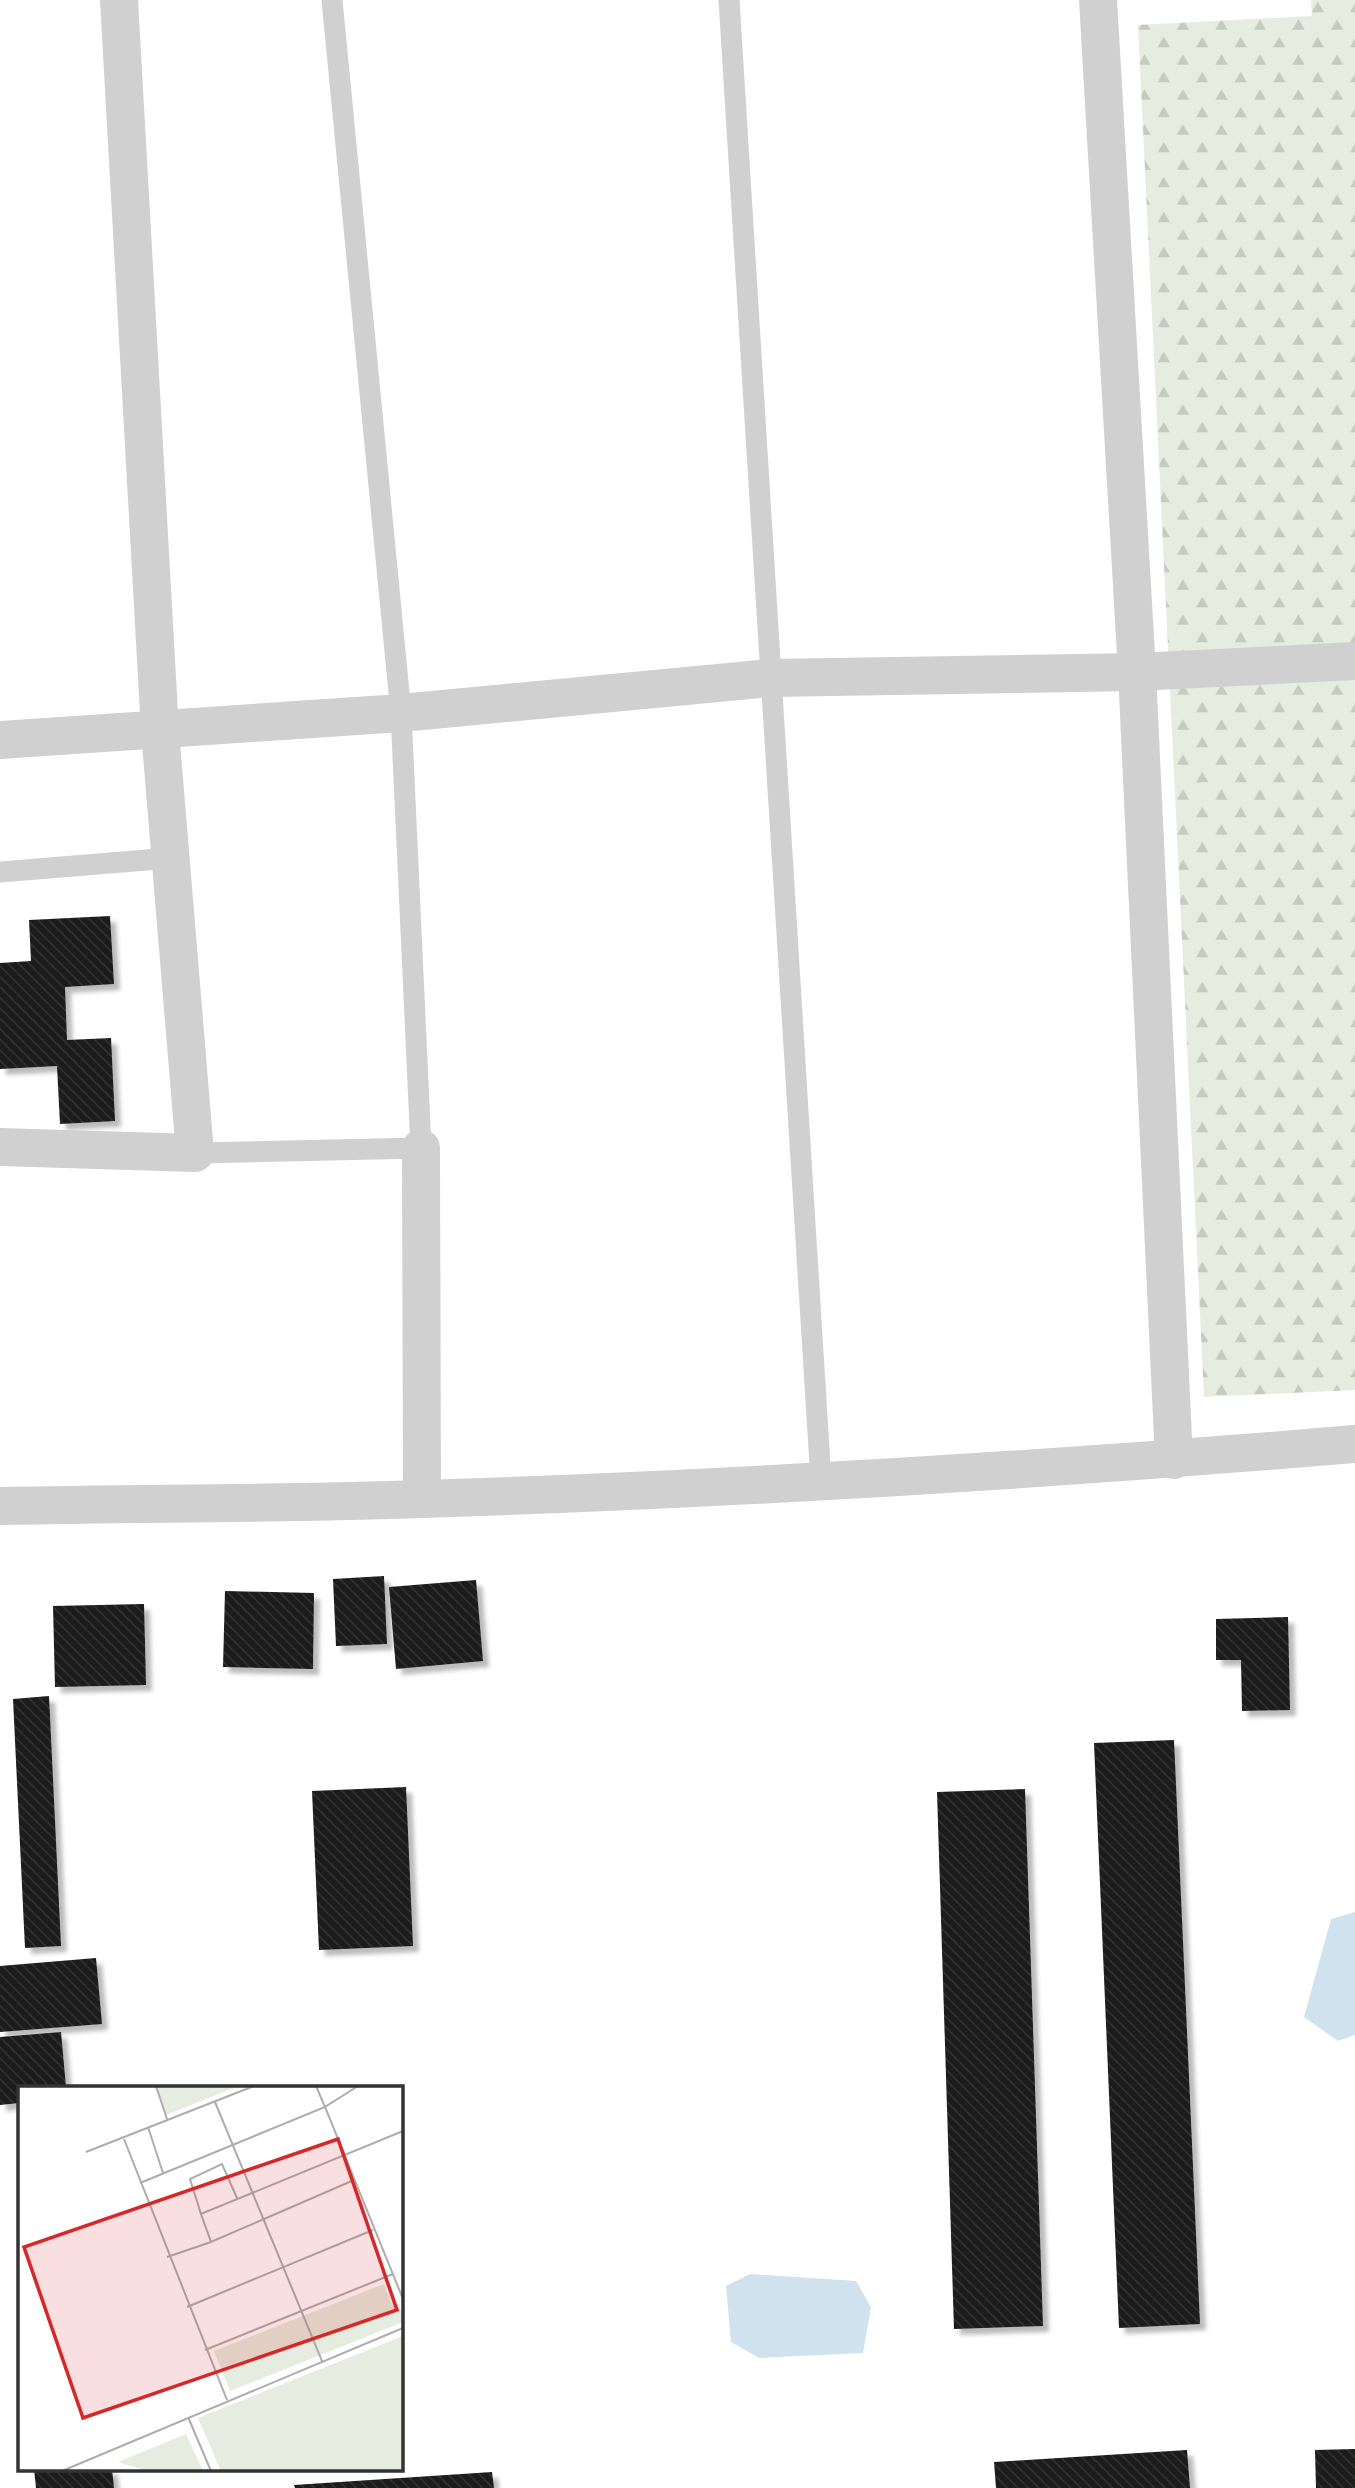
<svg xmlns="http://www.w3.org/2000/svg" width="1355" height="2488" font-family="'Noto Sans',sans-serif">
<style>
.forest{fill:url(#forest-firs)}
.water{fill:#cfe2ee}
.building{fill:url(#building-back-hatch);filter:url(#shadow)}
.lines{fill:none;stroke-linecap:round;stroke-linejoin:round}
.service{stroke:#d0d0d0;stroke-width:21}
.minor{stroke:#d0d0d0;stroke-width:38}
.inset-road{fill:none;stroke:#adadad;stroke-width:2}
.view{fill:#d62828;fill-opacity:0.15;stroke:#d62828;stroke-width:3.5}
.inset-edge{fill:none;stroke:#333;stroke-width:3.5}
</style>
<defs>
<pattern id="forest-firs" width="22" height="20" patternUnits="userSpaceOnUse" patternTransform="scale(1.75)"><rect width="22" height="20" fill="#e6ecdf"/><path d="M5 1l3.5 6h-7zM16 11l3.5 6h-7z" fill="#c6cbc0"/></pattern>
<pattern id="building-back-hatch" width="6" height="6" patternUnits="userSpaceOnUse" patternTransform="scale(1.75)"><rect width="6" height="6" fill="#1a1a1a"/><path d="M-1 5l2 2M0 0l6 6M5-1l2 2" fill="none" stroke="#333"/></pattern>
<filter id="shadow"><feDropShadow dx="6" dy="6" stdDeviation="2" flood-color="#0004"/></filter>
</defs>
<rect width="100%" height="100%" fill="#fff"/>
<path class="forest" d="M1311,0h44v1390l-151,7 -66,-1372 174,-9z"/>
<g class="water">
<path d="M1355,1912v123l-17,6 -34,-24 27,-98z"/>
<path d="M750,2274l106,7 15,26 -8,46 -104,5 -28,-16 -5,-56z"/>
</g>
<g class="building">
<path d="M110,916l4,68 -49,3 2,53 44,-2 4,83 -55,3 -3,-58 -57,3v-106l31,-2 -2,-41z"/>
<path d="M384,1576l3,68 -51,2 -3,-67z"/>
<path d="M476,1580l7,81 -87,8 -7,-82z"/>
<path d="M225,1591l89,2 -1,76 -90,-2z"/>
<path d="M144,1604l2,81 -91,2 -2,-81z"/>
<path d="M1288,1617l2,93 -48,1 -1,-51h-25v-41z"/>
<path d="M49,1696l12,250 -36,2 -12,-249z"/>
<path d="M1174,1740l26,584 -81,4 -25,-585z"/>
<path d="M406,1787l7,159 -94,4 -7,-159z"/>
<path d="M1025,1789l18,537 -89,3 -17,-537z"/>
<path d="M96,1958l6,66 -102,8v-66z"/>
<path d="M61,2032l5,55h-47v16l-19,2v-68z"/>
<path d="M1355,2449v39h-39l-1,-38z"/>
<path d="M1187,2450l3,38h-194l-2,-26z"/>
<path d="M34,2469h78l2,19h-78z"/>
<path d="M492,2472l2,16h-199l-1,-3z"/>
</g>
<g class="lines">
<g class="service">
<path d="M729,0l92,1481"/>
<path d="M0,872l171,-14"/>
<path d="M195,1153l226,-5 -20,-435 -69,-713"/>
</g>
<g class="minor">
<path d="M1098,0l39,672 37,788"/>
<path d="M0,740l401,-27 370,-35 366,-6 218,-11"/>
<path d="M0,1147l195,6 -35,-422 -41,-731"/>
<path d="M421,1148l1,351"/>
<path d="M0,1506c141,-3 282,-2 423,-7 311,-10 622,-29 932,-55"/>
</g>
</g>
<g transform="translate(18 2086)">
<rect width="385" height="385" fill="#fff"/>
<path d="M136,0h85l-73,29zM366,198l8,21 7,-2 4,19 -173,69 -16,-40zM385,250v135h-182l-23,-53zM168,348l17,37h-55l-30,-9z" fill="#e6ecdf"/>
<path class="inset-road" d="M138,0l11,33M340,0l-33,21 78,192M197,16l107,259M130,41l15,46M106,53l103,261M68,66l168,-66M122,97l185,-76 -9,-21M219,112l-15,-34 -32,15 11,35 202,-83M183,128l10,28 143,-62M149,171l44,-15M169,221l186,-77M187,264l188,-76M170,331l23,54M44,385l341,-143"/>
<path class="view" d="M320,53l59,171 -314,108 -59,-171z"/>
<rect width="385" height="385" class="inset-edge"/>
</g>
</svg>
